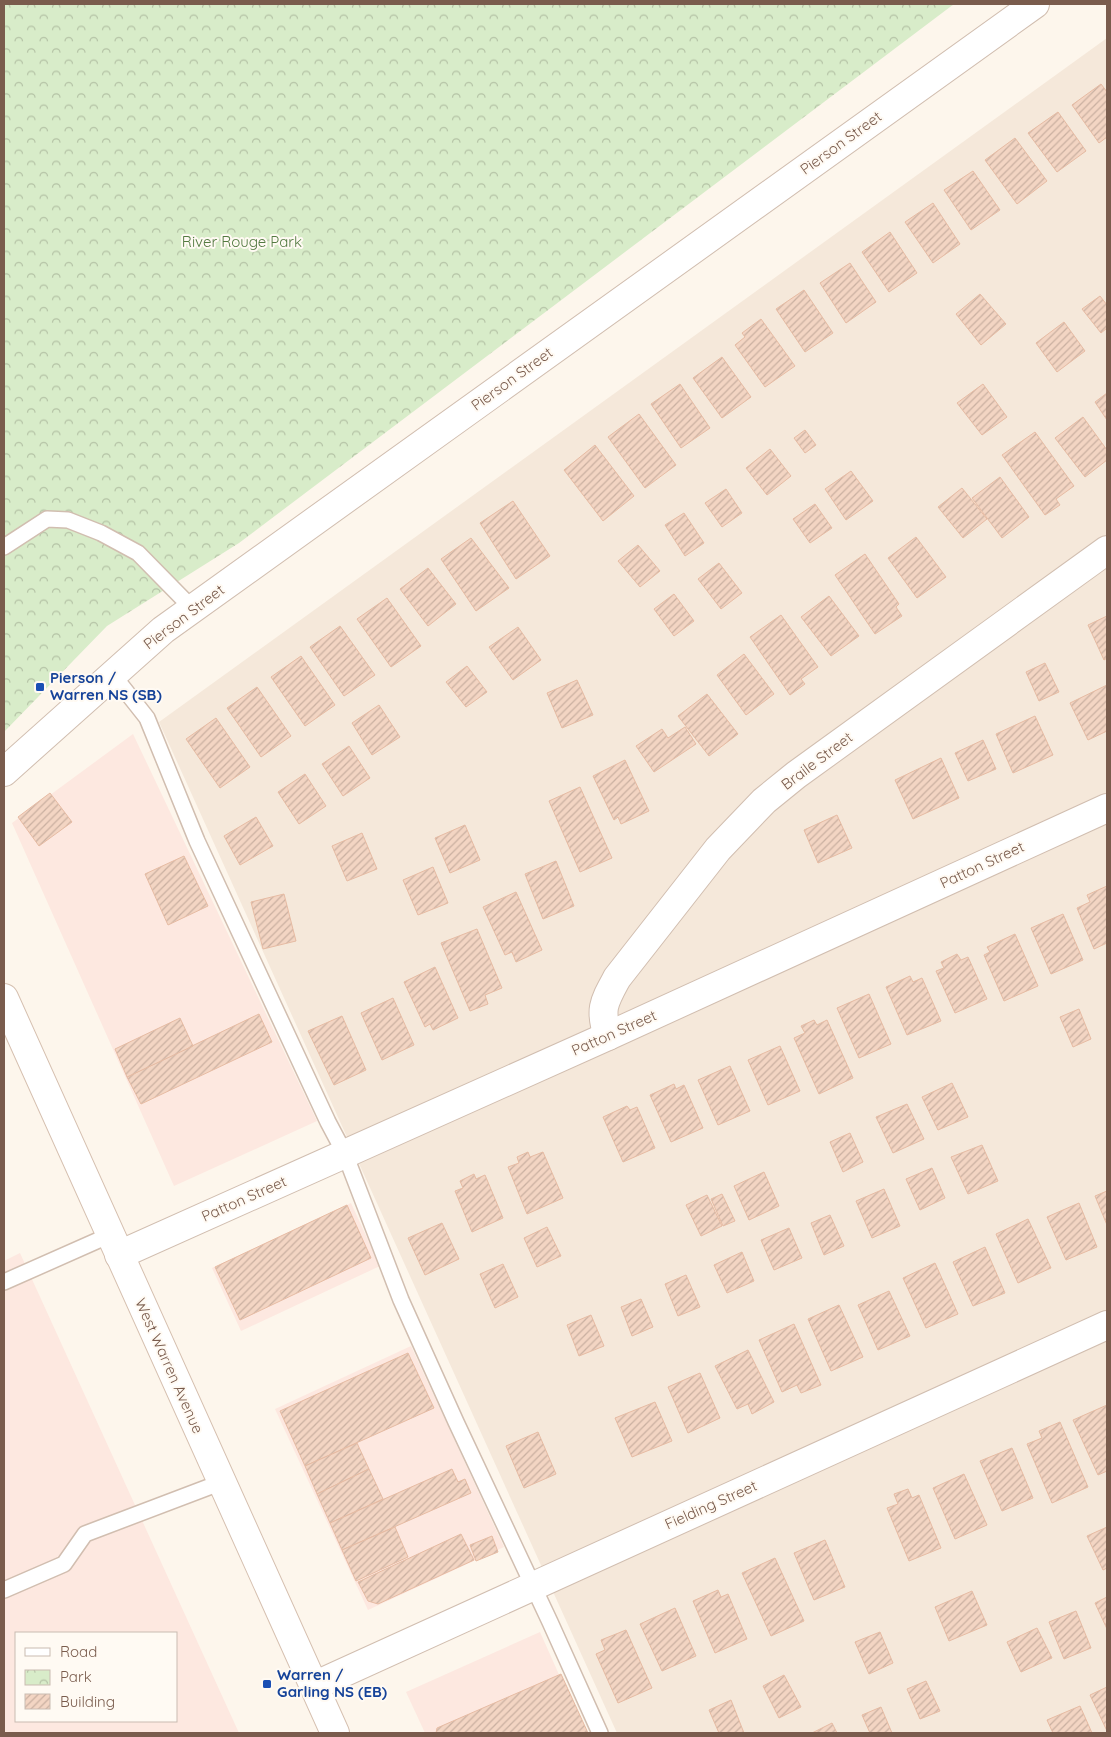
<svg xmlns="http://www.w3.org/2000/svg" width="1111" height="1737" font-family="Quicksand,sans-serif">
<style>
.residential{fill:#f5e8da}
.commercial{fill:#fde8e0;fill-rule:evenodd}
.park{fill:url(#park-crowns)}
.building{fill:url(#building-hatch);stroke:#e6bba3}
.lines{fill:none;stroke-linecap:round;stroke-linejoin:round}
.lane-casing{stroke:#d1beb0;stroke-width:18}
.street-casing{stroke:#d1beb0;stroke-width:30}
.secondary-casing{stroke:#d6c0b0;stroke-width:30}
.lane{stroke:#fff;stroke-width:15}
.street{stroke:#fff;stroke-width:28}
.secondary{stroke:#fff;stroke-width:28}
.transit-dot{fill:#1a4fb4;stroke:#fffaf3;stroke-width:2}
.labels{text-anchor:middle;stroke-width:4;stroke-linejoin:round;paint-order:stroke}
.street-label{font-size:15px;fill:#7a5c4d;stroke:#fffaf3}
.park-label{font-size:15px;fill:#537a41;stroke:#fffaf3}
.transit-label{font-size:15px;font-weight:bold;fill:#164399;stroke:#fffaf3;text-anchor:start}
</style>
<defs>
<pattern id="park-crowns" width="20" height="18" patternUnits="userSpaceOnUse" patternTransform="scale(1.25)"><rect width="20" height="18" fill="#d8ecc9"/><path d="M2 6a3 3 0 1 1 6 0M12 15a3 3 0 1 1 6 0" fill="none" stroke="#b4c2a5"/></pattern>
<pattern id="building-hatch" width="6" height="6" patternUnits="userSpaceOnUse" patternTransform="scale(1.25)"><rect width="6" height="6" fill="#f3d5c3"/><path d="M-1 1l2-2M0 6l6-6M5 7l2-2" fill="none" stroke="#cab0a1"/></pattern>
</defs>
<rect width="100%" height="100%" fill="#fdf6ec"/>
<path class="residential" d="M1107,38v1695h-490l-458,-1011z"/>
<g class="commercial">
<path d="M133,734l184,387 -143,65 -162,-363z"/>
<path d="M351,1203l29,63 -139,65 -29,-63z"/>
<path d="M20,1253l219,480h-235v-472zM16,1633h160v88h-160z"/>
<path d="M411,1346l93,201 -136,63 -93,-201z"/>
<path d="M540,1632l45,101h-160l-19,-41z"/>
</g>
<path class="park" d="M4,4h950l-715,539 -132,83 -103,106z"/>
<g class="building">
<path d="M1101,84l6,8v45l-8,6 -27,-38z"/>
<path d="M1058,112l28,39 -29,21 -29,-39z"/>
<path d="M1015,138l32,43 -30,23 -32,-44z"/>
<path d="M973,171l27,39 -29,20 -27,-40z"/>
<path d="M933,203l27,41 -27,19 -28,-41z"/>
<path d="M890,232l27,41 -28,19 -27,-40z"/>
<path d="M850,263l26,39 -30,21 -26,-40z"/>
<path d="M804,290l29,43 -28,19 -29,-43z"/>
<path d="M980,294l26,30 -25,21 -25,-31z"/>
<path d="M1100,296l7,9v23l-6,5 -19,-24z"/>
<path d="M761,319l34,47 -30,21 -30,-42 10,-8 -3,-4z"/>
<path d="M1064,322l21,29 -28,21 -21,-29z"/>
<path d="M722,357l29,40 -29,21 -29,-40z"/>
<path d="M680,384l30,44 -29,20 -30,-44z"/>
<path d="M983,384l24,33 -25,18 -25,-32z"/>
<path d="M1107,393v27l-12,-18z"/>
<path d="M639,414l37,51 -31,23 -37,-51z"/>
<path d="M1083,417l24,33v10l-22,17 -30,-39z"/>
<path d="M805,430l11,15 -11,8 -11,-15z"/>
<path d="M1035,432l39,54 -18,13 4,6 -15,10 -43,-60z"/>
<path d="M595,445l39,51 -31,25 -39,-51z"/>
<path d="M770,449l21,27 -24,19 -21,-27z"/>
<path d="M851,471l22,30 -27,19 -21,-31z"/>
<path d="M1000,477l29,40 -27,21 -30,-40z"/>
<path d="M962,488l25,31 -24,19 -25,-31z"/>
<path d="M726,489l16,24 -20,14 -17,-24z"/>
<path d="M513,501l37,55 -34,23 -36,-56z"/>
<path d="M815,504l17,24 -22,15 -17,-24z"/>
<path d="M684,513l20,30 -19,13 -20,-31z"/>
<path d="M916,537l30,40 -29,21 -29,-40z"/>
<path d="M471,538l38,50 -33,23 -35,-52z"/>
<path d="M638,545l22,26 -20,16 -22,-26z"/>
<path d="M865,554l34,50 -3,3 6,9 -27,18 -40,-59z"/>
<path d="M719,563l23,30 -21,16 -23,-30z"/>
<path d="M428,568l28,36 -28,22 -28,-37z"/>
<path d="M674,594l20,27 -20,15 -20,-27z"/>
<path d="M829,596l30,40 -28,20 -30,-39z"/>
<path d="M387,598l34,48 -30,21 -34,-48z"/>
<path d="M781,615l37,52 -17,12 4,5 -15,11 -40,-58z"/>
<path d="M1107,616v42l-3,2 -16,-35z"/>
<path d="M340,626l35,49 -31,21 -34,-49z"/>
<path d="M518,627l23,33 -28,20 -24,-33z"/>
<path d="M744,654l30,40 -28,21 -29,-40z"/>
<path d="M301,656l34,49 -30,21 -34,-49z"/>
<path d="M1045,663l14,29 -20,9 -13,-29z"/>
<path d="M467,666l20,26 -21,15 -20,-25z"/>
<path d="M577,680l16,35 -31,13 -15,-35z"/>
<path d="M1107,685v46l-19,9 -18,-37z"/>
<path d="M257,687l34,49 -30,21 -34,-49z"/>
<path d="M707,694l31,40 -29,22 -31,-40z"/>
<path d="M379,705l21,32 -28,18 -20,-32z"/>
<path d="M1035,716l18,39 -40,18 -17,-39z"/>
<path d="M216,718l34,49 -30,21 -34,-49z"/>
<path d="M685,727l11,17 -42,28 -18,-26 26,-17 6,9z"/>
<path d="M983,740l13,29 -28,12 -13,-28z"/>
<path d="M349,746l21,32 -27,18 -21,-32z"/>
<path d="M941,758l18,40 -46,21 -18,-39z"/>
<path d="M625,760l24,51 -28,13 -3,-7 -4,3 -21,-44z"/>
<path d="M305,774l21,32 -27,18 -21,-32z"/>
<path d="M580,787l32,71 -32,14 -31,-71z"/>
<path d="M50,793l22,29 -33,24 -21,-29z"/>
<path d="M837,815l15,33 -34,15 -14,-33z"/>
<path d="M256,817l17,29 -33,19 -16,-29z"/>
<path d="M465,825l15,35 -30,13 -15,-35z"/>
<path d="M362,833l15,36 -30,12 -15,-35z"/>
<path d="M184,856l24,50 -40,19 -23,-51z"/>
<path d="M556,861l18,45 -31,13 -18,-45z"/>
<path d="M433,867l15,36 -30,12 -15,-35z"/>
<path d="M1107,886v57l-13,6 -17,-41 13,-6 -3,-7z"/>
<path d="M516,892l26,58 -26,12 -4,-10 -7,3 -22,-48z"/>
<path d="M284,894l12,47 -33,8 -12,-47z"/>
<path d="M1063,914l20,46 -32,14 -20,-46z"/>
<path d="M477,929l25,59 -17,7 3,9 -18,7 -29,-68z"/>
<path d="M1015,934l23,52 -34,15 -20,-46 6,-3 -3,-5z"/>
<path d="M957,954l4,6 7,-3 19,42 -32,14 -19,-42 8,-3 -3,-6z"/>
<path d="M435,967l23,51 -25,12 -3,-6 -5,3 -21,-45z"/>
<path d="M910,976l3,6 9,-4 19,43 -34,14 -21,-48z"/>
<path d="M869,994l22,50 -32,14 -22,-50z"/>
<path d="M393,998l21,47 -32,15 -21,-47z"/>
<path d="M1079,1009l12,30 -18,8 -13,-30z"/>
<path d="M259,1014l13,28 -131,62 -14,-27z"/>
<path d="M342,1016l24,54 -32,15 -26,-54z"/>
<path d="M180,1018l13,28 -66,31 -12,-28z"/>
<path d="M814,1020l3,5 10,-5 26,58 -34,16 -25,-56 11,-5 -4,-7z"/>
<path d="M780,1046l20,45 -32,14 -20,-45z"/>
<path d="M730,1066l20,45 -32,14 -20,-45z"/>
<path d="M952,1083l16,34 -30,13 -16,-33z"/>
<path d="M674,1084l2,5 8,-4 19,43 -32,14 -21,-47z"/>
<path d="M907,1104l17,35 -31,14 -17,-36z"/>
<path d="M627,1106l3,4 7,-3 18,41 -32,14 -20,-45z"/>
<path d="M850,1133l13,29 -20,10 -13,-30z"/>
<path d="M982,1145l16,36 -30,13 -17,-37z"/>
<path d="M528,1152l2,5 13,-5 20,46 -36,16 -19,-47 11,-4 -2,-6z"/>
<path d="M932,1168l13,30 -25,12 -14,-31z"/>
<path d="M764,1172l15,34 -30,14 -15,-34z"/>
<path d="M474,1174l2,5 9,-4 18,43 -31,14 -17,-41 8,-3 -3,-7z"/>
<path d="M884,1189l16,37 -28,12 -16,-37z"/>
<path d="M1107,1191v34l-12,-29z"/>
<path d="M722,1194l13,27 -12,5 -12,-27z"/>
<path d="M707,1195l15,31 -21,10 -15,-31z"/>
<path d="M1079,1203l18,44 -31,13 -19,-43z"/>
<path d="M347,1205l24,53 -131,62 -25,-53z"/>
<path d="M830,1215l14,31 -20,9 -13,-32z"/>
<path d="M1028,1219l23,49 -33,15 -22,-49z"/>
<path d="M442,1223l17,36 -34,16 -17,-37z"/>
<path d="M547,1227l14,29 -24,11 -13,-29z"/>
<path d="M789,1228l13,30 -28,12 -13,-30z"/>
<path d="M985,1247l20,46 -32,13 -20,-44z"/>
<path d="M742,1252l12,29 -27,12 -13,-28z"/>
<path d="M935,1263l23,51 -32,14 -23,-50z"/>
<path d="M503,1264l15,33 -23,11 -15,-34z"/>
<path d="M686,1275l14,32 -22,9 -13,-32z"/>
<path d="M889,1291l21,45 -32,14 -20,-45z"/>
<path d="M641,1299l12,28 -21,9 -11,-29z"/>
<path d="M839,1305l24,52 -32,14 -23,-52z"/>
<path d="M591,1315l13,31 -25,10 -12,-31z"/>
<path d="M794,1324l27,61 -20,8 -4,-8 -15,7 -23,-52z"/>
<path d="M748,1350l26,52 -22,12 -4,-10 -11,5 -22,-43z"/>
<path d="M408,1353l26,55 -129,58 -25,-55z"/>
<path d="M700,1373l20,45 -32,15 -20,-46z"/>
<path d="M655,1402l17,39 -40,16 -17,-39z"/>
<path d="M1107,1405v66l-9,4 -25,-55z"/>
<path d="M1060,1422l28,65 -36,16 -25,-59 15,-6 -3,-7z"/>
<path d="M538,1432l18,42 -32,14 -18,-42z"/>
<path d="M357,1443l12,26 -52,25 -12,-28z"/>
<path d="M1012,1448l21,50 -31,13 -22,-50z"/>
<path d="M369,1469l14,30 -53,24 -13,-29z"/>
<path d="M452,1469l6,13 7,-3 6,14 -129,57 -12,-27z"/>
<path d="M964,1474l23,51 -32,14 -22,-51z"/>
<path d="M908,1489l4,9 7,-3 22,53 -32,13 -22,-53 11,-4 -4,-10z"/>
<path d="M395,1527l13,30 -52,24 -14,-31z"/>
<path d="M1107,1527v41l-4,2 -16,-34z"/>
<path d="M461,1534l13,26 -96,44 -10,-3 -10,-19z"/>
<path d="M492,1536l6,16 -22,9 -6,-16z"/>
<path d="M825,1540l20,47 -31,13 -20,-47z"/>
<path d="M775,1558l29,63 -33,15 -29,-63z"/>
<path d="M718,1590l3,7 7,-3 19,45 -32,14 -22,-52z"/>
<path d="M972,1591l15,34 -38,16 -14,-34z"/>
<path d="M1107,1597v32l-12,-26z"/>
<path d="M675,1608l21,48 -34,15 -22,-47z"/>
<path d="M1076,1611l15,37 -27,11 -15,-37z"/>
<path d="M1037,1628l15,30 -31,14 -14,-30z"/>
<path d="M626,1630l26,58 -34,15 -22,-49 9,-4 -4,-10z"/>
<path d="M880,1632l13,31 -24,11 -14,-32z"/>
<path d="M561,1674l27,59h-152l1,-5z"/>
<path d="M784,1675l17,32 -22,11 -16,-32z"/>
<path d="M926,1681l14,30 -20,8 -13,-30z"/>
<path d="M1107,1687v44l-17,-36z"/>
<path d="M731,1700l13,33h-25l-10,-23z"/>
<path d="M1080,1706l12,27h-39l-6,-13z"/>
<path d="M881,1707l11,26h-22l-8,-18z"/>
<path d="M832,1723l5,10h-25z"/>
</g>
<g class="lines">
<g class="lane-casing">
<g id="lane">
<path d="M4,547l43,-28 21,1 33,13 37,20 55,56"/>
<path d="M113,675l34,43 50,123 131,281 17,32 56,146 55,122 94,200 50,111"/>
<path d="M4,1282l106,-47"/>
<path d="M4,1590l60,-26 21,-30 137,-52"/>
</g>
</g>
<g class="street-casing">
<g id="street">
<path d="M4,772l159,-142 872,-626"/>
<path d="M608,1036c-9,-27 -4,-34 9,-58l101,-129 46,-48 32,-26 311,-225"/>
<path d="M119,1255l489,-219 499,-228"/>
<path d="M314,1686l793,-361"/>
</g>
</g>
<g class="secondary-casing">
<path id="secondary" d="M4,998l331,735"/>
</g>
<use href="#lane" class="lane"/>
<use href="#street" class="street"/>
<use href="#secondary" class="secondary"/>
</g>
<g class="transit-dot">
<rect x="35" y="682" width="10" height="10" rx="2.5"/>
<rect x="262" y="1679" width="10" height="10" rx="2.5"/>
</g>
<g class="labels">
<g class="street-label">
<text transform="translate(841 143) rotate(-36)" y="5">Pierson Street</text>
<text transform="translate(512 379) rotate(-36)" y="5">Pierson Street</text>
<text transform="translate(184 617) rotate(-37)" y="5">Pierson Street</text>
<text transform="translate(817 761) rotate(-37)" y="5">Braile Street</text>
<text transform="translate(982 865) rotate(-25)" y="5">Patton Street</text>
<text transform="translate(614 1033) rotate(-24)" y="5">Patton Street</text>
<text transform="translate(244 1199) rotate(-24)" y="5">Patton Street</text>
<text transform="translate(169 1366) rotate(66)" y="5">West Warren Avenue</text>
<text transform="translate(711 1505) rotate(-24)" y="5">Fielding Street</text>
</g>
<g class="park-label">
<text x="242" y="247">River Rouge Park</text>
</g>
<g class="transit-label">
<text x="50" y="683">Pierson /<tspan x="50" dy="17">Warren NS (SB)</tspan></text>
<text x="277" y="1680">Warren /<tspan x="277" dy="17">Garling NS (EB)</tspan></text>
</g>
</g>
<rect width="1111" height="1737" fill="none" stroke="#7a5c4d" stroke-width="10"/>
<rect x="15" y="1632" width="162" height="90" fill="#fffaf3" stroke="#cabbb1"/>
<rect x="25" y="1648" width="25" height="8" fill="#ffffff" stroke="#cabbb1"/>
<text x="60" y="1657" font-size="15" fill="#7a5c4d">Road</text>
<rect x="25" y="1670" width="25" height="15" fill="url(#park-crowns)" stroke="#cabbb1"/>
<text x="60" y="1682" font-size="15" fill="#7a5c4d">Park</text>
<rect x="25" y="1694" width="25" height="15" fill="url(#building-hatch)" stroke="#cabbb1"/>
<text x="60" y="1707" font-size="15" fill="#7a5c4d">Building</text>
</svg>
